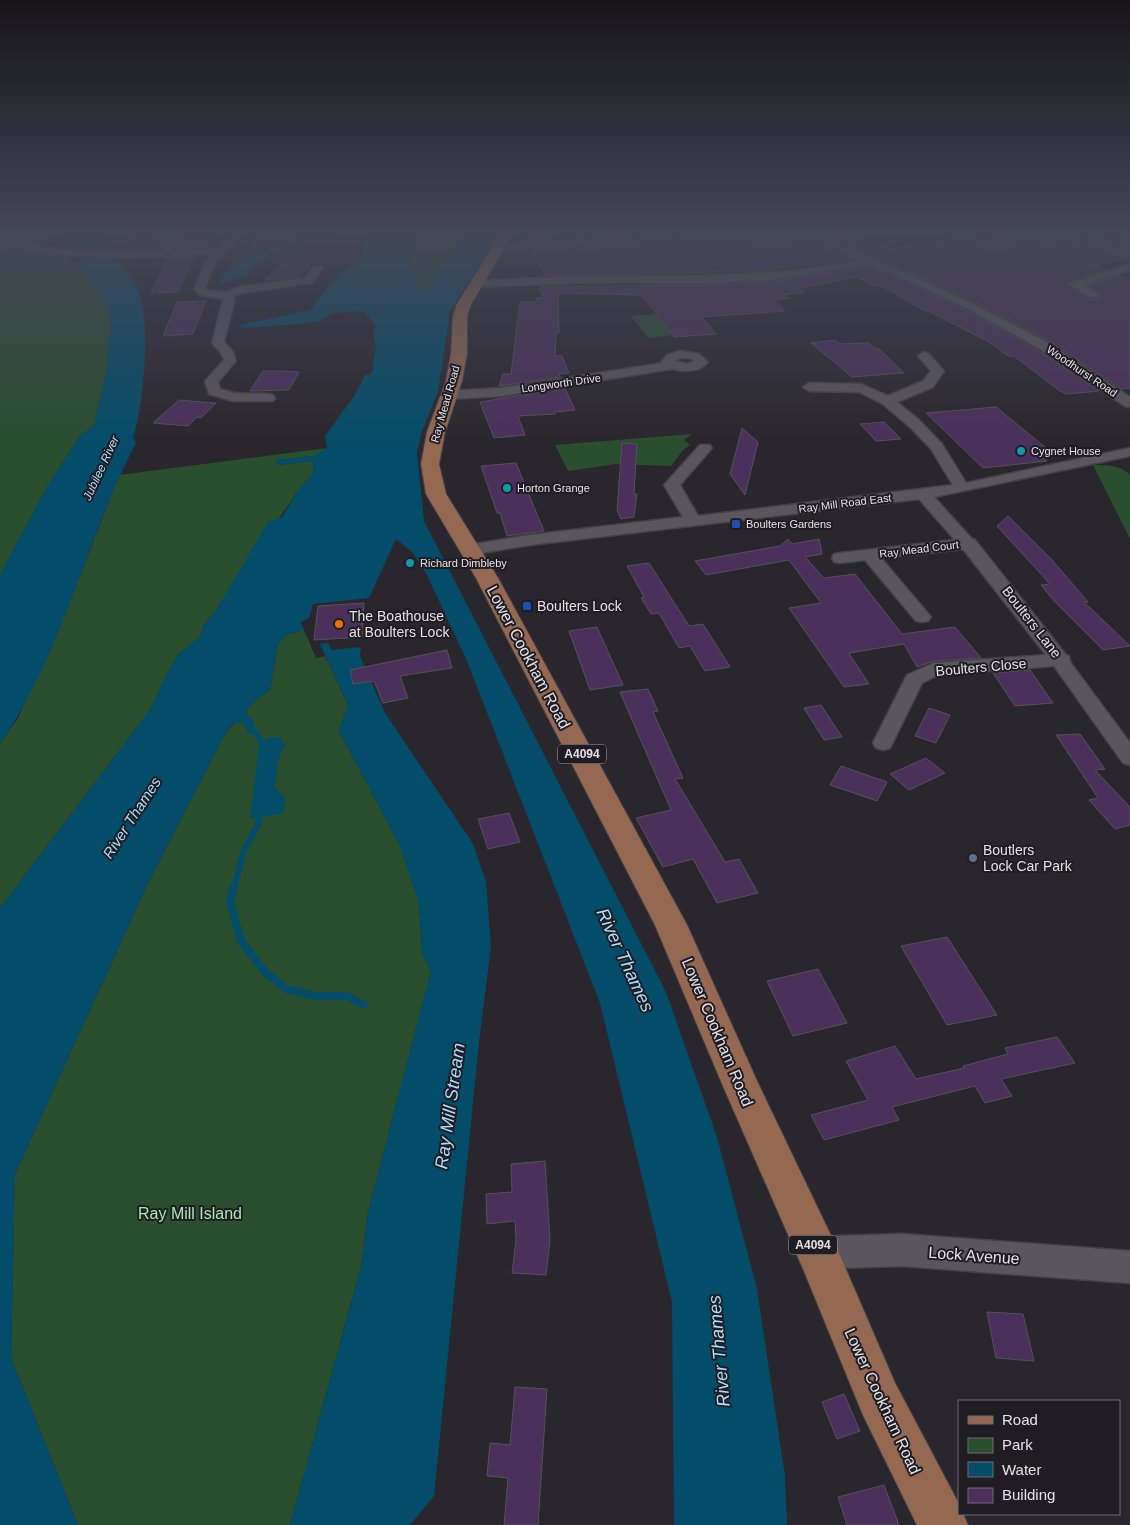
<svg xmlns="http://www.w3.org/2000/svg" width="1130" height="1525" font-family="Arial,sans-serif">
<style>
.green{fill:#294f2f}
.water{fill:#034d6a}
.lines{fill:none;stroke-linecap:round;stroke-linejoin:round}
.stream-far1{stroke:#034d6a;stroke-width:6}
.stream{stroke:#034d6a;stroke-width:8}
.building{fill:#4c305c;stroke:#555158}
.minor-casing{stroke:#454247;stroke-width:3}
.major-casing{stroke:#454247;stroke-width:2}
.minor{fill:#5b565e;fill-rule:evenodd}
.major{fill:#956951;fill-rule:evenodd}
.culture-dot{fill:#0f9aa8;stroke:#201c23;stroke-width:2}
.transit-dot{fill:#1a4fb4;stroke:#201c23;stroke-width:2}
.food-dot{fill:#e8710a;stroke:#201c23;stroke-width:2}
.service-dot{fill:#5c6f8a;stroke:#201c23;stroke-width:2}
.labels{text-anchor:middle;stroke-width:4;stroke-linejoin:round;paint-order:stroke}
.far-street-label{font-size:11px;fill:#e5e2e6;stroke:#201c23}
.far-poi-label{font-size:11px;fill:#e5e2e6;stroke:#201c23;text-anchor:start}
.far-water-label{font-size:12px;font-style:italic;fill:#acdffc;stroke:#201c23}
.shield{fill:#201c23;stroke:#aaa7ac;stroke-width:1}
.shield-label{font-size:12px;font-weight:bold;fill:#e5e2e6}
.poi-label{font-size:14px;fill:#e5e2e6;stroke:#201c23;text-anchor:start}
.street-label{font-size:14px;fill:#e5e2e6;stroke:#201c23}
.water-label{font-size:15px;font-style:italic;fill:#acdffc;stroke:#201c23}
.near-street-label{font-size:16px;fill:#e5e2e6;stroke:#201c23}
.near-park-label{font-size:16px;fill:#a5ecaf;stroke:#201c23}
.near-water-label{font-size:18px;font-style:italic;fill:#acdffc;stroke:#201c23}
</style>
<rect width="100%" height="100%" fill="#2a262d"/>
<g class="green">
<path d="M0,232h44l-4,13 -40,-3z"/>
<path d="M257,232h72l-80,18z"/>
<path d="M412,232h55l-41,57 -6,1 -3,-4 -10,-33 10,-11z"/>
<path d="M0,245l63,10 6,3 1,4 10,2 10,13 15,23 6,21 -5,53 -12,52 -13,9 -34,52 -47,88z"/>
<path d="M657,314l18,21 -27,3 -17,-22z"/>
<path d="M692,434l-8,6 6,5 -7,5 -12,16 -55,-2 -48,7 -13,-26z"/>
<path d="M327,448l-13,8 -38,4 1,5 37,-4 -1,13 -16,18 -82,120 -12,14 -2,10 -23,19 -8,13 -20,42 -150,198v-165l18,-25 60,-137 41,-106z"/>
<path d="M1093,465c13,0 28,0 37,10v64z"/>
<path d="M304,630l12,28 9,-2 23,49 -9,26 61,115 19,57 3,50 9,18 -63,241 -7,54 -71,259h-212l-67,-167 4,-184 133,-291 77,-149c5,-6 9,-14 18,-11l5,8 5,1 -6,-19 1,-6 22,-18 8,-45 10,-10z"/>
</g>
<g class="water">
<path d="M63,232h39c2,5 4,12 8,17 8,15 21,25 28,40 13,28 6,119 -5,148l3,6c-51,96 -73,212 -136,300v-168l47,-88 34,-52 13,-9 12,-52 5,-53 -6,-21 -25,-36z"/>
<path d="M329,232h19c-23,5 -92,17 -98,43 -12,1 -21,9 -32,9l9,-13 27,-19 -8,-1z"/>
<path d="M372,232h40l5,10 -10,11 10,33 3,4 6,-1 41,-57h34l-51,79 -12,81 -16,39 -5,22 7,68 242,471 51,145 40,152 28,187 2,49h-113l-2,-223 -72,-299 -133,-342 -41,-88 -13,-20 -17,-14 -27,59 -56,6 -4,14 -9,4 4,8 -16,4 -10,10 -8,45 -22,18 -1,7 7,7v11l-8,3 2,-4 -5,-8 -3,-1 -8,2 -7,10 -77,149 -133,291 -4,184 67,167h-78v-617l150,-198 20,-42 8,-13 23,-19 2,-10 12,-14 53,-90 14,-5 15,-25 16,-18 1,-13 -37,4 -1,-5 38,-4 13,-8 -2,-12 30,-41 10,-20h5l4,-8 -2,-1 4,-16 -3,-19 3,-4 -12,-16 -32,2 -12,8 -31,4 -47,3 -3,-3 72,-15c14,-21 24,-36 47,-47z"/>
<path d="M328,643l4,7 29,-3 -1,9 25,57 88,131 13,38 5,64 -12,96 -45,454 -24,29h-120l71,-258 7,-55 63,-241 -9,-18 -3,-50 -19,-57 -61,-115 9,-26 -28,-61z"/>
<path d="M270,737h9l4,2 -2,4h5c-4,7 -8,16 -9,24 -1,7 1,11 -3,16l4,9 7,4 -1,17 -34,6 9,-75z"/>
</g>
<g class="lines">
<g class="stream-far1">
<path d="M249,725l17,22"/>
<path d="M234,888l10,-38 14,-25 4,-16"/>
</g>
<path class="stream" d="M234,886l-4,16 11,39 24,31 21,17 29,7h32l17,9"/>
</g>
<g class="building">
<path d="M132,232h24l3,7 5,2 -4,9h-23z"/>
<path d="M170,232h46l-6,15 -35,2 5,-11z"/>
<path d="M530,232h20l-2,7 -21,1z"/>
<path d="M594,232h172l-168,6z"/>
<path d="M827,232h15l48,17 103,-17h34l6,2 -50,8 -7,6 7,4 40,-8 45,-5 60,20 -33,6 11,5 -38,11 -2,5 23,13h9l3,-3 -1,-4 -12,-7 31,-10 11,5v108l-8,1 -78,-51 -73,-38 -141,-63 -18,-2z"/>
<path d="M1103,232h8l19,6v12l-43,-15z"/>
<path d="M785,241l37,4 32,14 -97,12 -212,5 -14,-26z"/>
<path d="M194,257l-16,35 -27,1 17,-35z"/>
<path d="M282,264l28,1 -13,12 -32,3z"/>
<path d="M870,266l91,42 73,40 65,43 -32,3 -7,-3 -46,-35h-6l-17,-13 -63,-32h-3l-43,-25 -5,1 -19,-10 -60,11 6,4 -20,3 5,3 -15,2 11,11 -83,6 14,17 -42,3 -32,-42 -84,-2 1,40h-3l-1,23h7l7,17 -10,1 1,3 -61,9 4,-12h8l9,-72h16v-4h7l-4,-11 172,-2 57,-3z"/>
<path d="M206,301l-13,33 -30,2 14,-34z"/>
<path d="M835,340l5,4 28,-1 9,6h2l25,24 -52,4 -41,-34z"/>
<path d="M263,371h21l15,1 -10,18 -39,1z"/>
<path d="M565,388l10,22 -20,2v2l-37,2 7,19 -31,3 -14,-36z"/>
<path d="M179,400l37,3 -15,15 -4,-1 -9,9 -35,-3z"/>
<path d="M996,407l55,45 -12,2 8,7 -64,7 -57,-55z"/>
<path d="M884,422l17,17 -25,2 -16,-17z"/>
<path d="M742,428l16,14 -13,53 -15,-21z"/>
<path d="M622,443l15,1 -3,50h3l-3,23 -13,2 -4,-9z"/>
<path d="M516,463l28,68 -37,5 -7,-23h-3l-16,-47z"/>
<path d="M1008,516l44,44 36,42h-4l46,44 -27,4 -48,-48 -14,-17 9,-1 -53,-58z"/>
<path d="M788,539l4,5 27,-5 3,15 -17,3 19,21 31,-4 47,60 53,-7 26,31 -47,3 -17,6 -13,-23 -55,9 20,31 -25,3 -55,-79 32,-5 -32,-43 -83,15 -11,-14 85,-15z"/>
<path d="M649,563l40,63 14,-2 27,43 -25,4 -15,-25 -11,2 -20,-35 -8,1 -10,-16 3,-1 -17,-31z"/>
<path d="M364,603l-2,34 -48,3 4,-34z"/>
<path d="M597,627l26,58 -33,5 -21,-59z"/>
<path d="M447,650l5,18 -52,8 8,22 -25,5 -9,-22 -21,3 -3,-14z"/>
<path d="M1030,670l23,33 -38,3 -22,-33z"/>
<path d="M648,689l10,22 -5,1 30,66 -8,1 50,83 14,-3 19,34 -41,10 -24,-44 -30,8 -27,-49 35,-8 -51,-118z"/>
<path d="M821,705l21,32 -18,3 -20,-32z"/>
<path d="M929,708l21,7 -14,28 -21,-7z"/>
<path d="M1080,734l25,35 -10,1 35,37v18l-15,4 -26,-29 9,-2 -42,-63z"/>
<path d="M926,758l19,15 -36,17 -19,-16z"/>
<path d="M841,766l46,16 -10,19 -47,-16z"/>
<path d="M509,813l11,29 -32,7 -10,-30z"/>
<path d="M947,937l50,78 -50,10 -46,-79z"/>
<path d="M818,969l29,54 -54,13 -26,-55z"/>
<path d="M1057,1037l18,26 -74,16 11,17 -27,7 -10,-17 -83,21 7,13 -75,20 -13,-25 57,-15 -22,-39 49,-15 21,33 48,-11 -1,-2 45,-12 -3,-6z"/>
<path d="M545,1161l5,79 -4,35 -34,-2 4,-33 -1,-19 -28,3 -1,-30 26,-2 -1,-28z"/>
<path d="M987,1312l36,2 11,47 -38,-3z"/>
<path d="M515,1387l32,2 -9,136h-34l4,-47 -21,-2 3,-33 20,2z"/>
<path d="M844,1394l16,37 -23,8 -15,-37z"/>
<path d="M884,1485l15,40h-52l-9,-28z"/>
</g>
<g class="lines">
<g class="minor-casing">
<g id="minor">
<path d="M158,232h10v2l8,2 2,2 -6,13 47,-3 12,-16h10l-15,24 -11,7 -10,25 1,2 19,2 14,-5 66,-9 9,-12h8l1,2 -11,15 -71,10 -8,3 2,3 -11,43 9,10 3,9 -18,21 2,7 14,4 34,1 5,1 2,3 -2,3h-40l-24,-7 -4,-13 19,-21 -3,-7 -9,-10 11,-44 -24,-4 -5,-6 12,-28 9,-7c-73,4 -144,7 -215,-9v-6l40,8 39,4 82,1 6,-12 -6,-2z"/>
<path d="M1057,232h14l59,20v6l-63,-21 -44,5 -40,8 -5,-3 5,-3z"/>
<path d="M785,233l44,6 141,63 73,38 87,57v10l-5,-1 -90,-60 -73,-40 -92,-42 -102,16 -57,3h-126l-110,4 -5,-3 5,-3c37,-2 73,-3 110,-4 92,-2 184,2 275,-17l-37,-17 -38,-4 -285,10 -5,-3 5,-3z"/>
<path d="M1130,264v6l-47,15 15,8 1,2 -1,2h-8l-22,-12 1,-2z"/>
<path d="M680,351l19,3 9,8c-9,11 -23,10 -36,7l-171,27 -51,3 -7,-4 7,-4 51,-3 162,-25 -1,-2 5,-6zM689,358l6,3 -8,3 -12,-3 5,-3z"/>
<path d="M924,352l4,1 16,18 -11,16 -36,15 23,19 22,23 24,39 164,-35v8l-196,41 38,42 3,1 91,115 3,1 1,6 60,81v22l-7,-2 -69,-97 -116,9 -16,8 -32,65 -7,2 -7,-2 -3,-5 34,-68 27,-12 112,-8 -83,-106 -82,9 50,59 -3,4 -6,1 -6,-1 -51,-61 -25,3 -6,-1 -2,-4 2,-4 6,-1 115,-13 -36,-41 -389,46 -61,10 -6,-1 -2,-4 2,-4 6,-1 61,-10 153,-18 -19,-32 36,-40h10l2,3 -32,37 18,31 255,-31 -22,-36 -21,-22 -27,-23 -24,-12 -50,-1 -6,-4 6,-4 52,1 27,12 35,-15 8,-10 -13,-15z"/>
<path d="M902,1234l228,17v32l-228,-17 -65,2 -17,7 -11,-5 -5,-11 5,-11 28,-12z"/>
</g>
</g>
<g class="major-casing">
<path id="major" d="M502,232h12l-43,72 -4,12v38l-5,27 -17,51 -6,32 7,30 52,84 189,347 70,156 78,163 60,139 64,121v10h4l5,11h-51l-54,-110 -59,-144 -81,-185 -68,-161 -179,-347 -50,-84 -5,-30 6,-32 19,-51 5,-27 2,-38 4,-12z"/>
</g>
<use href="#minor" class="minor"/>
<use href="#major" class="major"/>
</g>
<linearGradient id="sky" x2="0" y2="1"><stop stop-color="#171519"/><stop offset="0.52" stop-color="#444757"/><stop offset="1" stop-color="#444757" stop-opacity="0"/></linearGradient>
<rect width="1130" height="445" fill="url(#sky)"/>
<g class="culture-dot">
<circle cx="1021" cy="451" r="5"/>
<circle cx="507" cy="488" r="5"/>
<circle cx="410" cy="563" r="5"/>
</g>
<g class="transit-dot">
<rect x="731" y="519" width="10" height="10" rx="2.5"/>
<rect x="522" y="601" width="10" height="10" rx="2.5"/>
</g>
<circle class="food-dot" cx="339" cy="624" r="5"/>
<circle class="service-dot" cx="973" cy="858" r="5"/>
<g class="labels">
<g class="far-street-label">
<text transform="translate(1082 371) rotate(34)" y="4">Woodhurst Road</text>
<text transform="translate(561 383) rotate(-8)" y="4">Longworth Drive</text>
<text transform="translate(445 404) rotate(-74)" y="4">Ray Mead Road</text>
<text transform="translate(845 503) rotate(-7)" y="4">Ray Mill Road East</text>
<text transform="translate(919 549) rotate(-7)" y="4">Ray Mead Court</text>
</g>
<g class="far-poi-label">
<text x="1031" y="455">Cygnet House</text>
<text x="517" y="492">Horton Grange</text>
<text x="746" y="528">Boulters Gardens</text>
<text x="420" y="567">Richard Dimbleby</text>
</g>
<g class="far-water-label">
<text transform="translate(101 468) rotate(-65)" y="4">Jubilee River</text>
</g>
<g class="shield">
<rect x="558" y="744.5" width="48" height="19" rx="4"/>
<rect x="789" y="1235.5" width="48" height="19" rx="4"/>
</g>
<g class="shield-label">
<text x="582" y="758">A4094</text>
<text x="813" y="1249">A4094</text>
</g>
<g class="poi-label">
<text x="537" y="611">Boulters Lock</text>
<text x="349" y="621">The Boathouse<tspan x="349" dy="16">at Boulters Lock</tspan></text>
<text x="983" y="855">Boutlers<tspan x="983" dy="16">Lock Car Park</tspan></text>
</g>
<g class="street-label">
<text transform="translate(1032 622) rotate(52)" y="5">Boulters Lane</text>
<text transform="translate(981 667) rotate(-5)" y="5">Boulters Close</text>
</g>
<g class="water-label">
<text transform="translate(132 818) rotate(-57)" y="5">River Thames</text>
</g>
<g class="near-street-label">
<text transform="translate(529 657) rotate(62)" y="6">Lower Cookham Road</text>
<text transform="translate(718 1032) rotate(67)" y="6">Lower Cookham Road</text>
<text transform="translate(974 1255) rotate(4)" y="6">Lock Avenue</text>
<text transform="translate(883 1401) rotate(65)" y="6">Lower Cookham Road</text>
</g>
<g class="near-park-label">
<text x="190" y="1219">Ray Mill Island</text>
</g>
<g class="near-water-label">
<text transform="translate(625 960) rotate(65)" y="6">River Thames</text>
<text transform="translate(450 1106) rotate(-82)" y="6">Ray Mill Stream</text>
<text transform="translate(719 1351) rotate(-95)" y="6">River Thames</text>
</g>
</g>
<rect x="958" y="1400" width="162" height="115" fill="#201c23" stroke="#6f6b71"/>
<rect x="968" y="1416" width="25" height="8" fill="#956951" stroke="#6f6b71"/>
<text x="1002" y="1425" font-size="15" fill="#e5e2e6">Road</text>
<rect x="968" y="1438" width="25" height="15" fill="#294f2f" stroke="#6f6b71"/>
<text x="1002" y="1450" font-size="15" fill="#e5e2e6">Park</text>
<rect x="968" y="1462" width="25" height="15" fill="#034d6a" stroke="#6f6b71"/>
<text x="1002" y="1475" font-size="15" fill="#e5e2e6">Water</text>
<rect x="968" y="1488" width="25" height="15" fill="#4c305c" stroke="#6f6b71"/>
<text x="1002" y="1500" font-size="15" fill="#e5e2e6">Building</text>
</svg>
